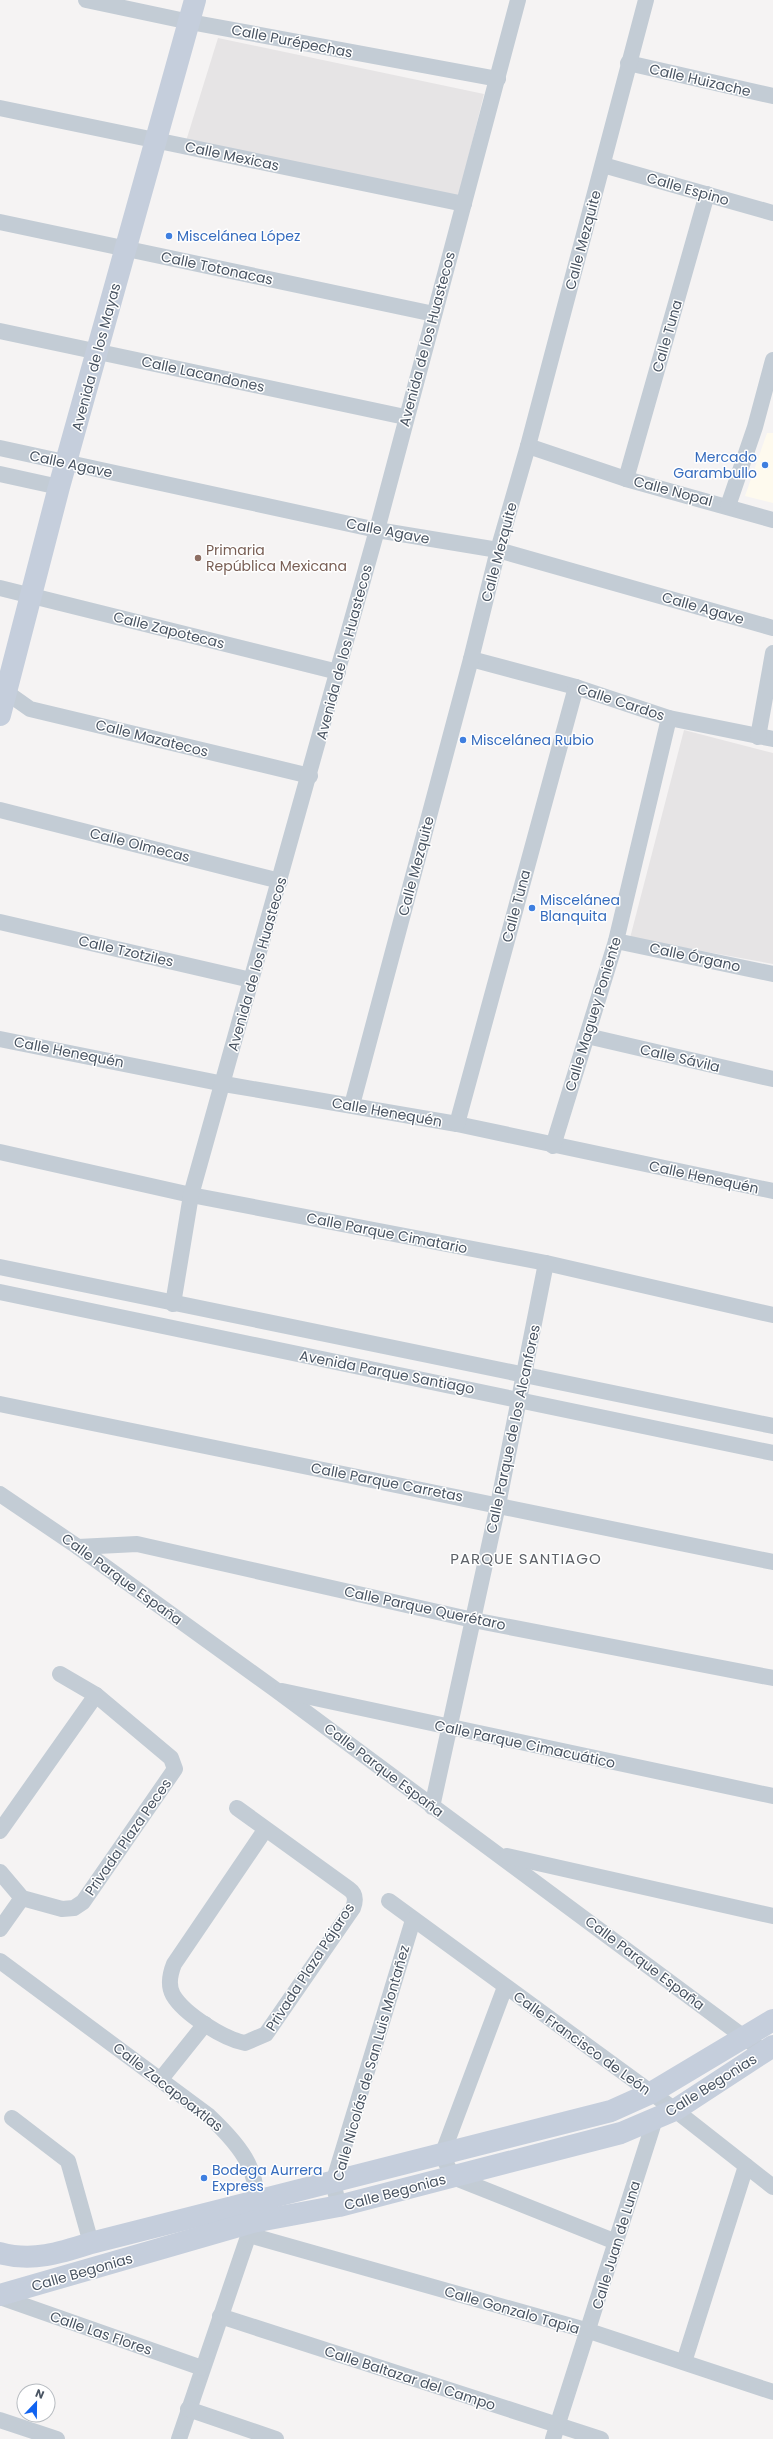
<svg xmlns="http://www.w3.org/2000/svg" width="773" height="2439" font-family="Poppins,sans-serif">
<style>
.commercial{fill:#fefaee}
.education{fill:#e6e4e5}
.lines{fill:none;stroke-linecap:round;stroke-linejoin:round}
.street{stroke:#c3ccd5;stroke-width:16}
.secondary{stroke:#c5cedc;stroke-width:22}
.shop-dot{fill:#3f7fe0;stroke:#fff;stroke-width:1.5}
.education-dot{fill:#8d6e63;stroke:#fff;stroke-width:1.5}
.labels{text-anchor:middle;stroke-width:3;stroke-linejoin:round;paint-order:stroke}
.street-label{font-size:14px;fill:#495462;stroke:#fff}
.shop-label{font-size:14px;fill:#366cbe;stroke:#fff;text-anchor:start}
.education-label{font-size:14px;fill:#785e54;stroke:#fff;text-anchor:start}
.neighbourhood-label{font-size:15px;letter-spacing:1px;fill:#5e6268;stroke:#fff}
</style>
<rect width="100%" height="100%" fill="#f5f3f3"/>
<path class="commercial" d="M767,433h6v70l-28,-7z"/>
<g class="education">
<path d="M218,38l266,56 -26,105 -272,-58z"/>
<path d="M684,730l89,23v211l-143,-26z"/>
</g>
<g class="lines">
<g class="street">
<path d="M86,0l104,22 308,57"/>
<path d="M628,63l145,33"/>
<path d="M0,108l464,96"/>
<path d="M603,165l170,48"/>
<path d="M0,222l434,92"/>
<path d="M0,331l405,86"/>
<path d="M528,446l98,33 147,41"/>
<path d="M0,448l377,82 121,20 275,78"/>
<path d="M0,474l59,13"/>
<path d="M626,479l81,-285"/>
<path d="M728,506l27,-79 18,-67"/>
<path d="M0,588l338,84"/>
<path d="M471,659l105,28 93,31 104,21"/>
<path d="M0,690l6,2 24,17 280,67"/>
<path d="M758,737l15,-84"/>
<path d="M0,810l280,71"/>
<path d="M0,922l251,58"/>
<path d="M616,941l157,33"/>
<path d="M587,1036l186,43"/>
<path d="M0,1039l224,45 233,40 316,67"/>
<path d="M352,1105l119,-446 27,-109 30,-104 118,-446"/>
<path d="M457,1124l119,-437"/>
<path d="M553,1146l63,-205 53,-223"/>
<path d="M0,1152l191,43 355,68 227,52"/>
<path d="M0,1267l773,159"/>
<path d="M0,1292l773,161"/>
<path d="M173,1304l18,-109 186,-665 141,-530"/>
<path d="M0,1404l773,158"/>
<path d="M0,1494l78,53 198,143 488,362"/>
<path d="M78,1547l59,-3 336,76 300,58"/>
<path d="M282,1691l491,105"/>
<path d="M432,1807l66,-302 48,-242"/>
<path d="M237,1808l112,81c7,5 7,11 4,19l-87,126 -21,9c-21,-4 -61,-29 -72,-48 -5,-9 -3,-21 1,-31l91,-134"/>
<path d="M0,1831l96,-136"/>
<path d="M507,1856l266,60"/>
<path d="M0,1872l22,26 40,11 12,-1 9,-6 92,-133 -4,-11 -75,-63 -36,-21"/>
<path d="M389,1901l286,209 98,77"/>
<path d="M0,1929l22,-31"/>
<path d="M0,1961l209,155c33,31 56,59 44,106l-74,217"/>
<path d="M505,1987l-63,168 11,22 163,65"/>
<path d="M161,2079l44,-55"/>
<path d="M12,2118l56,43 23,82"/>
<path d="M339,2206l-6,-23 80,-263"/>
<path d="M249,2235l340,96 184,61"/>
<path d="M0,2297l202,71"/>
<path d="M220,2316l381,123"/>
<path d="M684,2362l62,-196"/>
<path d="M188,2409l88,30"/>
<path d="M0,2420l57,19"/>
<path d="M553,2439l102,-320"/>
</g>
<g class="secondary">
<path d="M0,715l59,-228 136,-487"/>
<path d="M0,2253c32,9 60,0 91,-10l520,-132 40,-18 122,-73"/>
<path d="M0,2295l253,-73 86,-16 282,-73 54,-23 98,-64"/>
</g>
</g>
<g class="shop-dot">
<circle cx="169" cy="236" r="4"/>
<circle cx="765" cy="465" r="4"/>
<circle cx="463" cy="740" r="4"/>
<circle cx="532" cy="908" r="4"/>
<circle cx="204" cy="2178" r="4"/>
</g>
<circle class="education-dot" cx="198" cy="558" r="4"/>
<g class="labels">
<g class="street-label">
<text transform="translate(292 41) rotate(11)" y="5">Calle Purépechas</text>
<text transform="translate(700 80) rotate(13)" y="5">Calle Huizache</text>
<text transform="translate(232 156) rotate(12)" y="5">Calle Mexicas</text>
<text transform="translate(688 189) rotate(16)" y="5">Calle Espino</text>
<text transform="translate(583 240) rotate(-75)" y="5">Calle Mezquite</text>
<text transform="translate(217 268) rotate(12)" y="5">Calle Totonacas</text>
<text transform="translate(667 336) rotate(-74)" y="5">Calle Tuna</text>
<text transform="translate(427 339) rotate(-75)" y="5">Avenida de los Huastecos</text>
<text transform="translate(96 357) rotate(-75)" y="5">Avenida de los Mayas</text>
<text transform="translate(203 374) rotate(12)" y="5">Calle Lacandones</text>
<text transform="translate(71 464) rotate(12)" y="5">Calle Agave</text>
<text transform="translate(673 491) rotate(15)" y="5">Calle Nopal</text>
<text transform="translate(388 531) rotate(11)" y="5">Calle Agave</text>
<text transform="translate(499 552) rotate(-75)" y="5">Calle Mezquite</text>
<text transform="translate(703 608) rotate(16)" y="5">Calle Agave</text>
<text transform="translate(169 630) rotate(14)" y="5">Calle Zapotecas</text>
<text transform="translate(344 652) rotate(-75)" y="5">Avenida de los Huastecos</text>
<text transform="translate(621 702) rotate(18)" y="5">Calle Cardos</text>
<text transform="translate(152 738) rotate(14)" y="5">Calle Mazatecos</text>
<text transform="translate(140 845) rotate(14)" y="5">Calle Olmecas</text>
<text transform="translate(416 866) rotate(-75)" y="5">Calle Mezquite</text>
<text transform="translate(516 906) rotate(-75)" y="5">Calle Tuna</text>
<text transform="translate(126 951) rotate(13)" y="5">Calle Tzotziles</text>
<text transform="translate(695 957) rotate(12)" y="5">Calle Órgano</text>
<text transform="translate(257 964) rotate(-74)" y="5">Avenida de los Huastecos</text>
<text transform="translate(593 1014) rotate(-73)" y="5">Calle Maguey Poniente</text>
<text transform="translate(69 1052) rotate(11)" y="5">Calle Henequén</text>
<text transform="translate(680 1058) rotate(13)" y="5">Calle Sávila</text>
<text transform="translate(387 1112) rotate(10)" y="5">Calle Henequén</text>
<text transform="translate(704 1177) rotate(12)" y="5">Calle Henequén</text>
<text transform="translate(387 1233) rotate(11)" y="5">Calle Parque Cimatario</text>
<text transform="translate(387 1372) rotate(11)" y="5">Avenida Parque Santiago</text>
<text transform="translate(513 1429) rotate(-78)" y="5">Calle Parque de los Alcanfores</text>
<text transform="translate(387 1482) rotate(11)" y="5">Calle Parque Carretas</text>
<text transform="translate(122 1579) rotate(36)" y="5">Calle Parque España</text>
<text transform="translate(425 1608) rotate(12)" y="5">Calle Parque Querétaro</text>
<text transform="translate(525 1744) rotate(12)" y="5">Calle Parque Cimacuático</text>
<text transform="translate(384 1770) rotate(37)" y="5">Calle Parque España</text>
<text transform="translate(128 1837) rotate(-55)" y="5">Privada Plaza Peces</text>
<text transform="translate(645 1963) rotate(37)" y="5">Calle Parque España</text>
<text transform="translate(310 1967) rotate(-57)" y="5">Privada Plaza Pájaros</text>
<text transform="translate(582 2043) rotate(36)" y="5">Calle Francisco de León</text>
<text transform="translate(371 2063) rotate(-74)" y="5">Calle Nicolás de San Luis Montañez</text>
<text transform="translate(711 2085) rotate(-32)" y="5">Calle Begonias</text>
<text transform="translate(168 2087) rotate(38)" y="5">Calle Zacapoaxtlas</text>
<text transform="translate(395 2192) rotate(-15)" y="5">Calle Begonias</text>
<text transform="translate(616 2245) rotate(-73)" y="5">Calle Juan de Luna</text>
<text transform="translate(82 2272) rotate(-16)" y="5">Calle Begonias</text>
<text transform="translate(512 2310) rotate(16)" y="5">Calle Gonzalo Tapia</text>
<text transform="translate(101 2333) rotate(19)" y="5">Calle Las Flores</text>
<text transform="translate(410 2378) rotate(18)" y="5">Calle Baltazar del Campo</text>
</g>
<g class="shop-label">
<text x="177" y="241">Miscelánea López</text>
<text x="757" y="462" text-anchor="end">Mercado<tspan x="757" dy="16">Garambullo</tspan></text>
<text x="471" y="745">Miscelánea Rubio</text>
<text x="540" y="905">Miscelánea<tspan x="540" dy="16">Blanquita</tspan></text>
<text x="212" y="2175">Bodega Aurrera<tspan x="212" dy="16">Express</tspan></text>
</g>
<g class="education-label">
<text x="206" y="555">Primaria<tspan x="206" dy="16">República Mexicana</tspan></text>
</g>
<g class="neighbourhood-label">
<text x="526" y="1564">PARQUE SANTIAGO</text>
</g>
</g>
<g transform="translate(36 2403) rotate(22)"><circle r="19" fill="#ffffff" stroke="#b6bbc0"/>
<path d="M0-3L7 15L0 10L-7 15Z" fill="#1063f1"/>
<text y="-6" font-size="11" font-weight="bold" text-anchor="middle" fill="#495462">N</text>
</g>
</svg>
